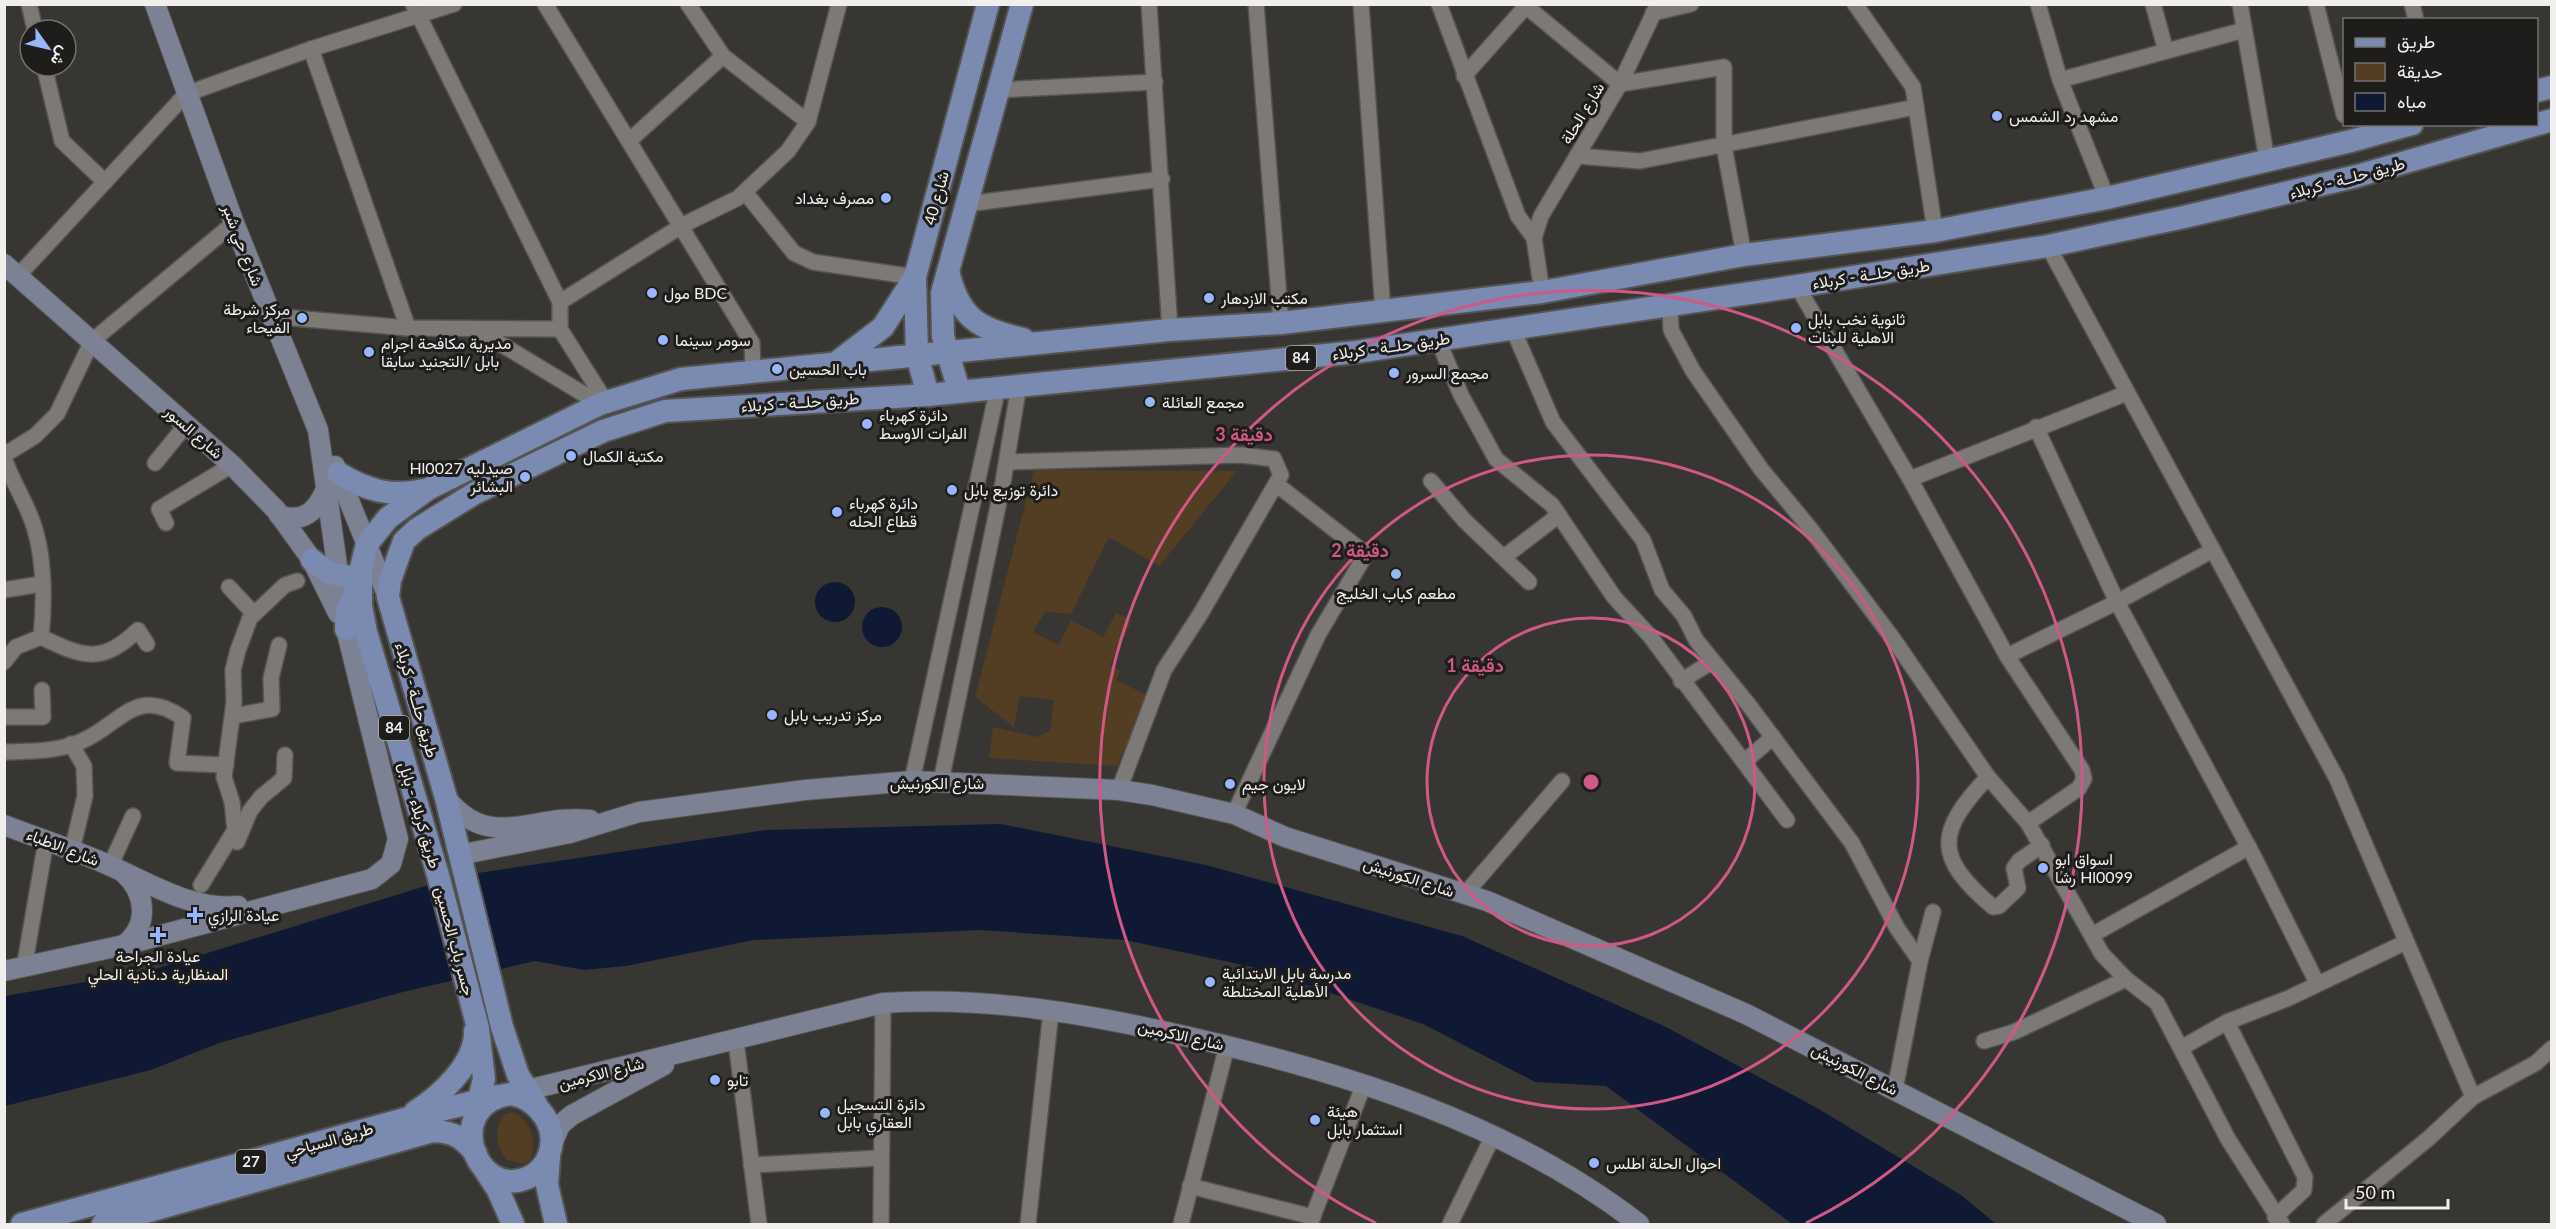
<svg xmlns="http://www.w3.org/2000/svg" width="2556" height="1229" font-family="Lato,Vazirmatn,sans-serif">
<style>
.green{fill:#533d23}
.water{fill:#101933}
.lines{fill:none;stroke-linecap:round;stroke-linejoin:round}
.street-casing{stroke:#555452;stroke-width:18}
.secondary-casing{stroke:#555452;stroke-width:22}
.primary-casing{stroke:#555452;stroke-width:26}
.street{stroke:#7c7977;stroke-width:15}
.secondary{stroke:#7c8194;stroke-width:20}
.primary{stroke:#7b8ab0;stroke-width:22}
.ring{fill:none;stroke:#d05887;stroke-width:3}
.poi-dot{fill:#98b6fd;stroke:#1e1d1c;stroke-width:2}
.labels{text-anchor:middle;stroke-width:6;stroke-linejoin:round;paint-order:stroke}
.shield{fill:#1e1d1c;stroke:#b1b0ae;stroke-width:1.5}
.shield-label{font-size:15px;font-weight:bold;fill:#f0efed}
.street-label{font-size:16px;fill:#f0efed;stroke:#1e1d1c}
.poi-label{font-size:16px;fill:#f0efed;stroke:#1e1d1c;text-anchor:start}
.centre{fill:#d05887;stroke:#1e1d1c;stroke-width:3}
.ring-label{font-size:18px;text-anchor:middle;font-weight:bold;fill:#d05887;stroke:#1e1d1c;stroke-width:6;stroke-linejoin:round;paint-order:stroke}
</style>
<rect width="100%" height="100%" fill="#383633"/>
<g class="green">
<path d="M1034,470l203,1 -78,95 -50,-29 -38,77 -26,-2 -12,20 26,13 12,-25 32,17 13,-24 16,7 -22,45 10,5 -4,10 33,16 -32,70 -128,-8 4,-31 43,10 14,-6 4,-31 -34,-4 -6,31 -39,-30z"/>
<path d="M512,1112c19,8 26,29 18,48l-7,4 -16,-4c-12,-13 -14,-32 -2,-46z"/>
</g>
<g class="water">
<circle cx="835" cy="602" r="20"/>
<circle cx="882" cy="627" r="20"/>
<path d="M1001,824l205,41 256,71 202,90 153,82 144,87 35,29h-204l-186,-138 -71,-4 -112,-58 -170,-57 -128,-27 -144,-10 -227,10 -128,26 -42,4 -49,-9 -136,32 -180,50 -68,27 -146,36v-110l144,-25 309,-95 308,-46z"/>
</g>
<g class="lines">
<g class="street-casing">
<g id="street">
<path d="M29,4l6,26"/>
<path d="M413,4l147,298v27l46,73"/>
<path d="M545,4l207,339 1,29"/>
<path d="M688,4l35,52 85,66"/>
<path d="M1149,4l21,326"/>
<path d="M1256,4l25,319"/>
<path d="M1361,4l22,308"/>
<path d="M1439,4l79,212 16,22 8,54"/>
<path d="M1855,4l58,83 22,144"/>
<path d="M2038,4l22,76 47,118"/>
<path d="M2153,4l13,47"/>
<path d="M2240,4l27,156"/>
<path d="M2316,4l28,111"/>
<path d="M2412,4l4,16"/>
<path d="M1527,7l93,77 104,-17v79l20,109"/>
<path d="M1653,13l38,-9"/>
<path d="M311,49l97,279"/>
<path d="M44,66l18,75 43,41"/>
<path d="M1464,76l64,-72"/>
<path d="M2060,80l184,-50"/>
<path d="M997,90l158,-8"/>
<path d="M630,140l93,-84"/>
<path d="M1577,156l63,5 276,-54"/>
<path d="M745,192l49,61 19,9 102,15"/>
<path d="M967,204l195,-25"/>
<path d="M1534,238l7,-22 79,-132 38,-80"/>
<path d="M2048,246l289,533 136,318"/>
<path d="M18,276l168,-182 125,-45 143,-45"/>
<path d="M1797,286l113,193 97,177 75,114 2,9 -5,9 -51,35"/>
<path d="M560,302l123,-77 55,-27 50,-47 20,-29 31,-118"/>
<path d="M1670,305l1,25 22,41 68,98 48,58 85,113 94,137 40,46 74,131 24,25 31,24 71,136 54,85"/>
<path d="M271,316l137,12 152,1"/>
<path d="M476,329l124,75"/>
<path d="M1513,329l40,93 90,118 19,50 22,26 12,24 52,64 104,139 45,85 23,33"/>
<path d="M1438,340l23,55 35,64 56,46 62,92 36,39 137,184"/>
<path d="M2036,427l81,175 138,257 62,124"/>
<path d="M4,455l31,-19 22,-22 35,-73 142,-118"/>
<path d="M4,458c7,20 17,36 25,55 16,36 16,86 12,124l-25,10 -12,15"/>
<path d="M1007,462l234,-7 33,4 7,16 -80,138 -37,57 -45,120"/>
<path d="M155,463l31,-38"/>
<path d="M1910,479l217,-86"/>
<path d="M1431,481l33,39 65,62"/>
<path d="M166,523l-7,-14 73,-44"/>
<path d="M1504,557l55,-42"/>
<path d="M229,587l25,27"/>
<path d="M4,590l37,-6"/>
<path d="M41,637c42,20 60,28 97,-7l9,14"/>
<path d="M2007,656l110,-54 96,-52"/>
<path d="M1681,681l32,-20"/>
<path d="M233,716l39,-7 -1,-31 8,-33"/>
<path d="M4,717h39l-1,-27"/>
<path d="M71,744l13,22 1,30 -13,54"/>
<path d="M4,752c26,-1 54,0 78,-11 39,-17 54,-56 101,-23l-6,45 49,2"/>
<path d="M1744,762l29,-25"/>
<path d="M1988,777c-52,55 -54,80 5,130l6,-1 19,-18 -4,-20 5,-7 23,-16"/>
<path d="M912,781l86,-394"/>
<path d="M941,781l62,-299 16,-97"/>
<path d="M1234,814l84,-179 48,-81 -90,-70"/>
<path d="M237,842l13,-31 11,-14 23,-19 1,-23"/>
<path d="M110,866l23,-50"/>
<path d="M201,885l34,-55 -3,-28 -8,-25 10,-75 -1,-32 5,-20 12,-32 35,-33 12,-4"/>
<path d="M1465,894l97,-113"/>
<path d="M2092,935l157,-88"/>
<path d="M24,968l22,-127"/>
<path d="M2227,1022l78,155 -1,13 -29,27"/>
<path d="M736,1041l23,183"/>
<path d="M1984,1041l30,-9 112,-53"/>
<path d="M2181,1048l46,-26 62,-24 117,-56"/>
<path d="M1895,1089l25,-128 13,-49"/>
<path d="M751,1165l128,-7"/>
<path d="M1190,1186l123,31"/>
<path d="M881,1224l2,-221"/>
<path d="M1028,1224l23,-213"/>
<path d="M1181,1224l46,-178"/>
<path d="M1310,1224l54,-140"/>
<path d="M1450,1224l43,-88"/>
<path d="M2324,1224l105,-86 44,-41 63,-34 16,-15"/>
</g>
</g>
<g class="secondary-casing">
<g id="secondary">
<path d="M4,264l228,201 44,45 36,50 26,53"/>
<path d="M335,466l53,131"/>
<path d="M279,515c24,9 38,-4 47,-26"/>
<path d="M446,798c44,55 88,15 144,22"/>
<path d="M4,825c34,13 67,24 100,38 42,18 87,48 134,43"/>
<path d="M459,855l111,-22 69,-21 166,-22 107,-9 207,9 33,5 82,19 51,23 202,64 259,113 410,210"/>
<path d="M124,873c23,21 25,53 0,72"/>
<path d="M4,971l120,-26 248,-66 19,-15 7,-25 -52,-210 -28,-199 -84,-207 -79,-219"/>
<path d="M515,1093l368,-90c103,-7 206,11 306,34 158,36 321,87 450,187"/>
<path d="M552,1144l8,-19 12,-10 92,-50"/>
</g>
</g>
<g class="primary-casing">
<g id="primary">
<path d="M2536,91l16,-4"/>
<path d="M948,271c11,47 30,58 75,68"/>
<path d="M836,363l47,-36 32,-50"/>
<path d="M959,391l-16,-55 -1,-43 80,-289"/>
<path d="M928,395l-11,-40 -2,-78 73,-273"/>
<path d="M338,473c28,17 54,25 86,17"/>
<path d="M312,560l17,13 32,6"/>
<path d="M346,629l1,-18 11,-26"/>
<path d="M511,1094c27,5 48,32 38,61 -3,10 -12,19 -22,23 -53,22 -85,-75 -16,-84z"/>
<path d="M536,1104l-18,-29 -16,-48 -56,-229 -58,-201 2,-17 14,-39 13,-12 58,-36 128,-62 62,-20 263,-16 428,-43 441,-66 251,-40 136,-29 173,-41 195,-56"/>
<path d="M415,1112c25,-16 61,-48 60,-81"/>
<path d="M474,1119l10,-40 -6,-51 -40,-153 -72,-243 -5,-26v-38l6,-24 21,-26 40,-29 172,-85 81,-25 488,-49 112,-7 261,-31 202,-37 191,-24 172,-33 244,-57 61,-17"/>
<path d="M549,1156l-2,29 9,39"/>
<path d="M485,1170l13,20 15,34"/>
<path d="M22,1224l386,-106 90,-22"/>
<path d="M103,1224l330,-93c21,1 30,6 43,23"/>
</g>
</g>
<use href="#street" class="street"/>
<use href="#secondary" class="secondary"/>
<use href="#primary" class="primary"/>
</g>
<g class="ring">
<circle cx="1591" cy="782" r="164"/>
<circle cx="1591" cy="782" r="327"/>
<path d="M1376 1223A491 491 0 1 1 1806 1223"/>
</g>
<g class="poi-dot">
<circle cx="1997" cy="116" r="6"/>
<circle cx="886" cy="198" r="6"/>
<circle cx="652" cy="293" r="6"/>
<circle cx="1209" cy="298" r="6"/>
<circle cx="302" cy="318" r="6"/>
<circle cx="1796" cy="328" r="6"/>
<circle cx="663" cy="340" r="6"/>
<circle cx="369" cy="352" r="6"/>
<circle cx="777" cy="369" r="6"/>
<circle cx="1394" cy="373" r="6"/>
<circle cx="1150" cy="402" r="6"/>
<circle cx="867" cy="424" r="6"/>
<circle cx="571" cy="456" r="6"/>
<circle cx="525" cy="477" r="6"/>
<circle cx="952" cy="490" r="6"/>
<circle cx="837" cy="512" r="6"/>
<circle cx="1396" cy="574" r="6"/>
<circle cx="772" cy="715" r="6"/>
<circle cx="1230" cy="784" r="6"/>
<circle cx="2043" cy="868" r="6"/>
<path d="M192 906h6v6h6v6h-6v6h-6v-6h-6v-6h6z"/>
<path d="M155 926h6v6h6v6h-6v6h-6v-6h-6v-6h6z"/>
<circle cx="1210" cy="982" r="6"/>
<circle cx="715" cy="1080" r="6"/>
<circle cx="825" cy="1113" r="6"/>
<circle cx="1315" cy="1120" r="6"/>
<circle cx="1594" cy="1163" r="6"/>
</g>
<g class="labels">
<g class="shield">
<rect x="1286" y="346" width="30" height="24" rx="4.5"/>
<rect x="379" y="716" width="30" height="24" rx="4.5"/>
<rect x="236" y="1150" width="30" height="24" rx="4.5"/>
</g>
<g class="shield-label">
<text x="1301" y="363">84</text>
<text x="394" y="733">84</text>
<text x="251" y="1167">27</text>
</g>
<g class="street-label">
<text transform="translate(1582 113) rotate(-59)" y="6">شارع الحلة</text>
<text transform="translate(2347 178) rotate(-15)" y="6">طريق حلــة - كربلاء</text>
<text transform="translate(936 198) rotate(-75)" y="6">شارع 40</text>
<text transform="translate(243 245) rotate(69)" y="6">شارع حي شبر</text>
<text transform="translate(1871 274) rotate(-9)" y="6">طريق حلــة - كربلاء</text>
<text transform="translate(1391 346) rotate(-8)" y="6">طريق حلــة - كربلاء</text>
<text transform="translate(800 402) rotate(-4)" y="6">طريق حلــة - كربلاء</text>
<text transform="translate(194 432) rotate(41)" y="6">شارع السور</text>
<text transform="translate(417 700) rotate(74)" y="6">طريق حلــة - كربلاء</text>
<text x="937" y="789">شارع الكورنيش</text>
<text transform="translate(420 815) rotate(73)" y="6">طريق كربلاء - بابل</text>
<text transform="translate(63 847) rotate(21)" y="6">شارع الاطباء</text>
<text transform="translate(1409 877) rotate(18)" y="6">شارع الكورنيش</text>
<text transform="translate(455 941) rotate(75)" y="6">جسر باب الحسين</text>
<text transform="translate(1181 1035) rotate(13)" y="6">شارع الاكرمين</text>
<text transform="translate(1855 1069) rotate(27)" y="6">شارع الكورنيش</text>
<text transform="translate(601 1073) rotate(-14)" y="6">شارع الاكرمين</text>
<text transform="translate(329 1140) rotate(-16)" y="6">طريق السياحي</text>
</g>
<g class="poi-label">
<text x="2009" y="122">مشهد رد الشمس</text>
<text x="874" y="204" text-anchor="end">مصرف بغداد</text>
<text x="664" y="299">مول BDC</text>
<text x="1221" y="304">مكتب الازدهار</text>
<text x="290" y="315" text-anchor="end">مركز شرطة<tspan x="290" dy="18">الفيحاء</tspan></text>
<text x="1808" y="325">ثانوية نخب بابل<tspan x="1808" dy="18">الاهلية للبنات</tspan></text>
<text x="675" y="346">سومر سينما</text>
<text x="381" y="349">مديرية مكافحة اجرام<tspan x="381" dy="18">بابل /التجنيد سابقا</tspan></text>
<text x="789" y="375">باب الحسين</text>
<text x="1406" y="379">مجمع السرور</text>
<text x="1162" y="408">مجمع العائلة</text>
<text x="879" y="421">دائرة كهرباء<tspan x="879" dy="18">الفرات الاوسط</tspan></text>
<text x="583" y="462">مكتبة الكمال</text>
<text x="513" y="474" text-anchor="end">Hl0027 صيدليه<tspan x="513" dy="18">البشائر</tspan></text>
<text x="964" y="496">دائرة توزيع بابل</text>
<text x="849" y="509">دائرة كهرباء<tspan x="849" dy="18">قطاع الحله</tspan></text>
<text x="1396" y="599" text-anchor="middle">مطعم كباب الخليج</text>
<text x="784" y="721">مركز تدريب بابل</text>
<text x="1242" y="790">لايون جيم</text>
<text x="2055" y="865">اسواق ابو<tspan x="2055" dy="18">رشا Hl0099</tspan></text>
<text x="208" y="921">عيادة الرازي</text>
<text x="158" y="962" text-anchor="middle">عيادة الجراحة<tspan x="158" dy="18">المنظارية د.نادية الحلي</tspan></text>
<text x="1222" y="979">مدرسة بابل الابتدائية<tspan x="1222" dy="18">الأهلية المختلطة</tspan></text>
<text x="727" y="1086">تابو</text>
<text x="837" y="1110">دائرة التسجيل<tspan x="837" dy="18">العقاري بابل</tspan></text>
<text x="1327" y="1117">هيئة<tspan x="1327" dy="18">استثمار بابل</tspan></text>
<text x="1606" y="1169">احوال الحلة اطلس</text>
</g>
</g>
<circle cx="1591" cy="782" r="9" class="centre"/>
<g class="ring-label">
<text x="1244" y="441">3 دقيقة</text>
<text x="1360" y="557">2 دقيقة</text>
<text x="1475" y="672">1 دقيقة</text>
</g>
<rect width="2556" height="1229" fill="none" stroke="#f0efed" stroke-width="12"/>
<rect x="2343" y="18" width="195" height="108" fill="#1e1d1c" stroke="#727170" stroke-width="1.5"/>
<rect x="2355" y="38" width="30" height="9" fill="#7b8ab0" stroke="#727170" stroke-width="1.5"/>
<text x="2397" y="48" font-size="18" fill="#f0efed">طريق</text>
<rect x="2355" y="63" width="30" height="18" fill="#533d23" stroke="#727170" stroke-width="1.5"/>
<text x="2397" y="78" font-size="18" fill="#f0efed">حديقة</text>
<rect x="2355" y="93" width="30" height="18" fill="#101933" stroke="#727170" stroke-width="1.5"/>
<text x="2397" y="108" font-size="18" fill="#f0efed">مياه</text>
<g transform="translate(48 48) rotate(124)"><circle r="28" fill="#1e1d1c" stroke="#727170" stroke-width="1.5"/>
<path d="M0-4.5L10 22L0 15L-10 22Z" fill="#98b6fd"/>
<text y="-9" font-size="16" font-weight="bold" text-anchor="middle" fill="#f0efed">ش</text>
</g>
<path d="M2346 1199v9h102v-9" fill="none" stroke="#f0efed" stroke-width="3"/>
<text x="2355" y="1199" font-size="18" fill="#f0efed" stroke="#1e1d1c" stroke-width="4.5" paint-order="stroke">50 m</text>
</svg>
